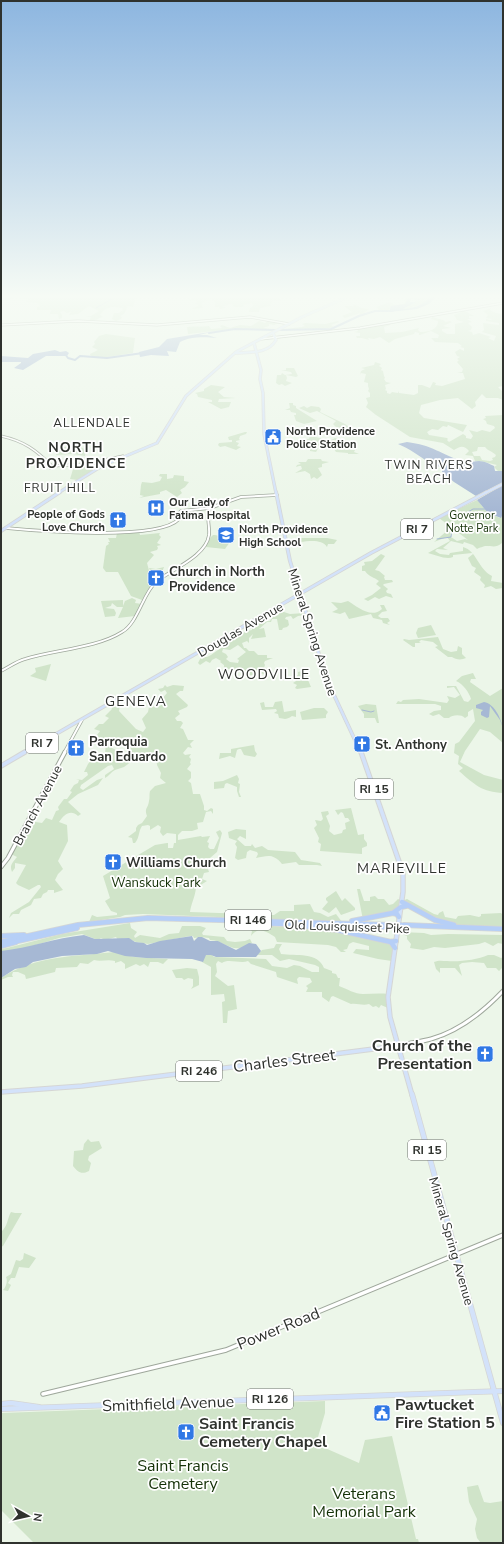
<svg xmlns="http://www.w3.org/2000/svg" width="504" height="1544" font-family="'Nunito Sans',sans-serif">
<style>
.green{fill:#d0e4c9;fill-rule:evenodd}
.water{fill:#a6b8d4}
.lines{fill:none;stroke-linecap:round;stroke-linejoin:round}
.stream{stroke:#a6b8d4;stroke-width:1}
.river{stroke:#a6b8d4;stroke-width:2}
.secondary-far3-casing{stroke:#9ea79b;stroke-width:3}
.secondary-far2-casing{stroke:#9ea79b;stroke-width:3.5}
.secondary-far1-casing{stroke:#9ea79b;stroke-width:5}
.secondary-casing{stroke:#9ea79b;stroke-width:5.5}
.primary-far3-casing{stroke:#d5d6d5;stroke-width:3.5}
.primary-far2-casing{stroke:#d5d6d5;stroke-width:4}
.primary-far1-casing{stroke:#d5d6d5;stroke-width:5.5}
.primary-casing{stroke:#d5d6d5;stroke-width:6}
.highway-casing{stroke:#d5d6d5;stroke-width:6}
.secondary-far3{stroke:#fff;stroke-width:1.5}
.secondary-far2{stroke:#fff;stroke-width:2}
.secondary-far1{stroke:#fff;stroke-width:3}
.secondary{stroke:#fff;stroke-width:3.5}
.primary-far3{stroke:#d3e2fa;stroke-width:2}
.primary-far2{stroke:#d3e2fa;stroke-width:2.5}
.primary-far1{stroke:#d3e2fa;stroke-width:3.5}
.primary{stroke:#d3e2fa;stroke-width:4.5}
.highway{stroke:#b6cff7;stroke-width:4.5}
.highway-bridge-casing{stroke:#d5d6d5;stroke-width:6;stroke-linecap:butt}
.highway-bridge{stroke:#b6cff7;stroke-width:4.5}
.labels{text-anchor:middle;stroke-width:3.5;stroke-linejoin:round;paint-order:stroke}
.far-poi-label{font-size:11px;font-weight:bold;fill:#2f322e;stroke:#fff;text-anchor:start}
.far-park-label{font-size:11px;fill:#143107;stroke:#fff}
.far-neighbourhood-label{font-size:12px;letter-spacing:1px;fill:#2f322e;stroke:#fff}
.shield{fill:#fff;stroke:#6d706d;stroke-width:1}
.shield-label{font-size:12px;font-weight:bold;fill:#2f322e}
.poi-label{font-size:13px;font-weight:bold;fill:#2f322e;stroke:#fff;text-anchor:start}
.street-label{font-size:13px;fill:#2f322e;stroke:#fff}
.park-label{font-size:13px;fill:#143107;stroke:#fff}
.far-district-label{font-size:14px;font-weight:bold;letter-spacing:1px;fill:#2f322e;stroke:#fff}
.neighbourhood-label{font-size:14px;letter-spacing:1px;fill:#2f322e;stroke:#fff}
.near-poi-label{font-size:16px;font-weight:bold;fill:#2f322e;stroke:#fff;text-anchor:start}
.near-street-label{font-size:16px;fill:#2f322e;stroke:#fff}
.near-park-label{font-size:16px;fill:#143107;stroke:#fff}
</style>
<rect width="100%" height="100%" fill="#ecf6e9"/>
<g class="green">
<path d="M29,295l5,2 4,-2h27l6,3 5,-3h61l-4,12 -5,-1 -4,8 -4,2 2,1 -1,2 -5,2 -4,-2 2,-6h5l4,-3 -1,-2c-9,-2 -16,-2 -22,7l3,2c-6,1 -8,5 -14,4l2,-4h-5l5,-1 8,-5 -10,-5 -11,8 -9,1 2,-3 -4,1 -3,-2 -4,1 2,3v3l-3,1 -1,-5h-8l1,-4h-14v-3l3,-1 -2,-3 -12,-1 2,-3h-7z"/>
<path d="M195,295h81l5,5 -8,1 -3,3 1,2 -11,2 -1,4h-10l1,-4 3,-2 -1,-3 -9,2 1,2h-10l-2,-3h-3l-1,1 -5,1 3,2 -6,1 -1,-2h-4v-5l-4,-3 -10,4 2,5 -12,1 7,-3v-1l-3,-1 2,-2 -2,-2h-9l5,-1v-2z"/>
<path d="M413,295l4,2h1l-2,-2h5l6,5 -5,4 -18,6 -2,-1 6,-2 3,-4 5,-1 -2,-1 4,-1 -1,-2 -10,1 -2,6 -14,2 -2,3h-10l-3,-3 14,-5 5,3 9,-1 2,-3 -2,-2z"/>
<path d="M353,304l9,4 7,1 -5,4 2,1 -12,3 5,-2 1,-2 -15,5 -3,-2 10,-4 -8,-6h10z"/>
<path d="M491,308l-1,2 6,3 7,1v72l-5,1 5,5v8l-5,-2h-12l-4,-4 -7,8 1,4 -4,3 -14,-11 -18,2 -19,5 -2,8 5,5 43,7 -4,7 -15,-7 -1,2 -4,-1 -5,4 -6,-1 -5,3 2,3 18,3 1,1 -1,1 2,2 14,-8 3,2v2l5,1 2,-3 -4,-6 8,2 5,-2 8,2 5,-4 -1,-2 -7,-2 -1,-3 -3,-2 3,-1 -1,-2 18,-1v57h-4l-5,-5 3,-2 -17,-4h-5l-2,-5 -8,-1 4,-4c-5,-6 -9,-5 -15,-1l-11,-7 -33,-6 -34,-22 -10,-8 2,-4 -2,-5 4,-1v-4l-2,-2 1,-2 -1,-3v-3l-4,-1 2,-8 -5,-1 -1,2 1,-4 4,-2 -4,-1 13,-3 1,-3 6,2 -2,2 3,2 -1,2 2,1 1,5 1,2 -1,1 2,3 5,1 -6,2 1,4 -1,1 2,1v2l3,1 2,-2 6,1 1,-2v2l15,2 4,-2v-8h4l8,3 3,-6 3,1 -1,2 7,1 23,-7 -2,-6h-6l5,-1 1,-3 -6,-7 2,-2 -2,-1 3,-2 -3,-1 -2,-4 5,-3 4,2v-3l-4,-1 2,-1 -4,-3 -23,-1 -4,-4h7l1,-3 -8,-4 -11,4h-1v-2l-4,-1 -1,2 -19,5 -6,4 -9,-6 -6,2 -6,-1 1,2 -7,-2h-5l-1,-2h4v-3l-6,-1 4,-1 -1,-2 33,-7 1,1 -1,2 -6,2 1,6 17,-1 17,-4 -1,2 2,2c8,0 18,-2 18,-11l-7,-2 1,-2 11,3 3,2 4,-1 2,1 -9,4 8,2 -9,1v2l5,3h8v-10l9,-2 -7,-2 -3,-5 7,-3 -1,-2h3l11,6h-5v2l3,1h-5l5,3 -4,1 4,4 -1,3 -3,1 4,1 1,3 6,-2 12,4 -3,1 6,3 2,-5 -14,-4 2,-2 -1,-7 16,2v-2l-13,-2v-2l5,1 1,-1 -6,-1 2,-3 -5,-4zM478,447h7c3,4 7,4 11,8l-1,2 -3,1 1,2 -3,1 -8,-1 -2,-4h-6l-2,-4 5,-1z"/>
<path d="M269,320l10,3 -5,2 -5,-1v2l-6,2 14,2 -45,-1 -44,5 -1,-7c8,-1 14,0 22,-1l2,3 11,-1 -2,-2 2,-1 8,3 10,-3 11,1 8,-5 6,2z"/>
<path d="M338,321l1,1 -8,3 3,2 4,-2c-8,6 -41,5 -52,4l16,-2 3,-1 -3,-2 3,-1 20,1z"/>
<path d="M106,334l29,4 -2,15 -26,4h-16l-1,-3 8,-4 -6,-3 3,-3 -1,-2 5,-6z"/>
<path d="M286,368h8l4,8 -2,1 -10,-2 1,3 -1,3 6,2 -7,3 -3,-2 -3,1 -3,-2 1,-8h4l1,-2 3,2 7,-1 -1,-2 -10,-2h5z"/>
<path d="M211,385l14,2 -7,5 6,5 12,1 -17,1 -1,3h13l-2,5 -8,2 -13,-7h4v-2l-14,-3 -1,-3 -2,-1 9,-2v-2z"/>
<path d="M289,403h4v2l3,1v2l21,13 -13,3 -8,-3 -2,-6h2v-2l-5,-1 -1,-2h-5l5,-2z"/>
<path d="M304,406l3,2 4,-2 8,1 2,2 -1,3 25,12 14,10 -11,-1 -4,-4h-11l3,-2 -3,-3 3,-3 -19,-10 -7,2 -11,-5z"/>
<path d="M245,432h2l-1,2 -6,2 -1,3 1,1 -4,1v1l3,1 -2,3 4,1 -5,3 -11,-4 -5,1 -2,-2 1,-2 13,-1v-2h-3l-1,-3z"/>
<path d="M311,434h3l2,3 13,4 6,-3 5,1 2,5 11,3h4v3h-2l-1,2 5,2h-11v-1l-12,-1 -4,-6 -13,1 -3,5 -6,-1v-3h-7v-2l-2,-2 -6,1 1,-2 -9,-1v-2l9,1 13,-2z"/>
<path d="M71,445l6,3 4,-1 5,3 -1,6 -12,-2 -17,1 2,-8 4,1z"/>
<path d="M308,459h13l1,2 7,1 -7,2v3l-4,1 4,7 -5,4 -3,-2 -3,2 -1,-5 -5,-3 -10,2 7,-4 -1,-3h-2l-3,1 1,-2 4,-1 -3,-2h8z"/>
<path d="M89,464l8,4 -20,12 -7,-1 4,-13z"/>
<path d="M160,474h7v5l6,-1 1,-3 10,1v5l5,1 -4,5 -5,3 2,3 -5,4 -11,-7 -6,2v2l-21,4 5,-2 -4,-1 1,-10 1,-3 10,1 8,-2 2,-4 -3,-1z"/>
<path d="M477,500l11,13 12,5 3,-4 -1,29c-6,5 -9,3 -16,3 -2,0 -7,2 -9,3l-4,-4 -9,-3 -1,2 -12,-3 -8,7 5,2 -11,-1 -2,2 5,3 9,1 1,-2 13,-2v-4c14,4 15,22 29,29l-1,5 12,2v5l-7,1 -5,-3 -7,2 1,-3 -5,-5 1,-3 -7,-5 2,-4 -4,-2 -4,-8 5,-4 -1,-1 -19,2v2c-7,3 -17,-2 -25,-4l22,-12 -3,-4 -13,5 14,-12 2,1 1,6 6,4 8,-2 3,1 -29,-22z"/>
<path d="M139,531l1,4 20,-2 -1,2 2,2 -4,6 4,2 -4,1 1,2 -1,2 -7,2 4,3 -7,8 4,15 2,-2 -4,-8 7,1 8,-2 -2,5h-4l-3,2 5,4 -5,4 -4,-2 1,3 -10,17 -11,-4 -13,-24h-12l-3,-4 3,-22 3,-2 -1,-2h2l-2,-4h8l1,-5z"/>
<path d="M213,535h2l17,4 -7,10 -19,-2 4,-9z"/>
<path d="M297,538h30l10,2 -3,4h-6l-1,3c-5,-8 -17,-6 -27,-5v-2h-4z"/>
<path d="M381,554l4,2 -10,14 4,1 6,5 -1,1 1,3h7l1,2 -9,2 -1,1 5,4 -2,2 1,2 4,1 2,4 -7,-2 -7,3 -4,-2 -7,4 -4,-2 8,-4 9,-7 -5,-4 3,-3c-5,-4 -10,-4 -14,-10h-3v-5l3,-1 -1,-3 8,-1z"/>
<path d="M132,598l4,2 -1,3 7,1 -7,12 -17,2 5,-11h-6l-5,-4 -1,3 -6,2 9,1 2,4 -1,3 -10,1 -4,-16 22,-1v6l2,-5z"/>
<path d="M348,601c10,6 23,18 34,8l-2,-4h4l3,6 -5,1 -4,4 3,2h7l2,3 -3,2 3,2 -7,-2 -1,-3 -9,-2 -2,-4 -22,5 -4,-7 -5,2 -8,-2 6,-3 -7,-7 10,1z"/>
<path d="M281,611l9,3 15,-1 1,2 -8,1 -5,3 -2,-3 -5,1 -1,2 3,1 1,5 -2,2 -4,1 -1,2h-3l-2,-11h-5l-1,3h-4l-8,7 5,-1 2,9 -15,2 2,-5 -4,4v5l-2,-2 -5,2 2,5h2l3,3h5l4,4h9v3h6l-8,3 -1,2 1,2 -1,3 6,1 -2,2 1,2 -25,3 -3,-4 1,-4 -5,2h-3l-1,-3 -4,2 -5,-1v-3l-4,-3 1,-1 -5,-3 -4,2 -2,3 -4,-2 -6,4 -2,-2 3,-6h6l4,-2 18,-13 1,-2 17,-9 5,-1v-3l8,-5 10,-1 2,-4 -1,-1zM238,645l8,7 -9,7 2,1 -1,3 -8,-1 -4,-3 2,-2 -2,-3 -4,-2 1,-3 7,1z"/>
<path d="M431,625l5,10 -18,3 -2,-5 2,-5z"/>
<path d="M438,637l5,12 8,3 6,-1 1,-5 4,2v6l4,4c-4,2 -10,2 -14,-1h-4l-13,-10 3,-1 -5,-4 -12,-2 -2,2 2,1h-6v4h-2l-10,-7 1,-1 5,1z"/>
<path d="M51,664l-5,17 -16,-5 6,-4 -1,-4z"/>
<path d="M302,671l2,5h5l1,3 -2,1 3,7 -14,2 -2,-1 2,-3 -4,-2 3,-2 -1,-4 3,-2v-3z"/>
<path d="M473,673l3,6h-5l-1,3 20,14 13,-8v55l-13,-11 -10,-3 -15,22 -5,11 24,13 19,5v13c-21,-1 -28,-8 -44,-22l4,-3 -5,-4 1,-8 -5,-3 1,-9 4,-2 16,-21 -2,-12 -5,3v4l-3,2c-4,-4 -13,-3 -16,0h-5l-5,-4 -6,2 -4,-2 5,-3 7,-1v-4l-6,-2h-39l2,-3 3,1 2,-2 16,-1 28,4 2,-3 -2,-4 8,2 5,-3 -6,-8 -7,1v-2h9l8,15 4,1 3,-3c-2,-7 -8,-15 -15,-18l6,-5z"/>
<path d="M165,685l2,2 6,-2 11,1 -1,5h-3l-4,3 12,11 -1,2 -9,4 2,3 -5,4 2,3h4l2,2 -3,5 3,1 5,11h6l-4,4 2,4 -4,-1 -5,6 2,2 6,-1 -2,3 2,2 -1,4 1,1 -4,5 4,3v6l-3,3 3,2 2,11h7l4,12v4l3,1 4,-3 2,1v5l-2,-3 -5,1 -3,10 -6,1 1,6 -6,2h-10l-4,4v5l23,-4 1,1 8,-1 -3,6 2,1 -1,4 2,2h4l5,-11 -3,-6 4,-2 2,3 -5,19 -7,6 -2,11 1,3 -5,1 -2,6 5,2 -11,7c-1,9 -5,16 -6,24l84,3 6,-4h14v-6l16,-1 4,8 6,1 8,4 8,-3 6,8 -199,-8 -18,1 -5,2 -31,5 3,-7 5,2 20,-2v-2l-6,-2 -6,-10 5,-3 -7,-22 52,-31 12,-2h1v5h5l1,-5h2v-9l-9,-1 -4,3 -3,-4 1,-5 -3,-2 -8,5v-4l-2,-1 -6,1c-4,6 -2,11 -7,17h-2l-1,-5 -4,-1 8,-6v-3l2,-3 4,-2 5,-7c-3,-8 1,-7 2,-15 1,-3 0,-7 1,-10l5,-5 11,-3 -6,-5 1,-5 -4,-8 -1,-9c-11,-10 -23,5 -32,11 -3,1 -6,2 -9,3 -4,2 -6,6 -10,8v-3l9,-6 -2,-4 -4,1 -27,19 -1,3 3,2 14,-10 6,-2 -5,7 -20,9 -10,8 13,12 -3,2c-7,-7 -14,-2 -19,6l8,3 1,16 -10,20 5,8 -5,5 -3,6 8,10 -9,3v-3h-6l-1,2 -4,2 -2,4 -7,1 -3,6 -10,5 -2,4h-6l-4,4 2,-5 18,-11 12,-15 -1,-2h-2l-9,5 -11,-5 -2,-2 10,-18 -11,-2v5l-3,4c-3,-7 1,-10 5,-15l-6,-3 19,-33 12,2 4,-5 6,2 4,-9 3,-1 -1,-3 6,-8h3l5,-7 -2,-1 4,-6 4,-2 1,-3 -3,-1 6,1 6,-5 -1,-3h-3l4,-8 6,-7v2l5,1 6,-5 1,-15 -8,-3 -1,-2 3,-4 -6,-2 5,-5h4l6,-6 -4,-2 7,-7 -1,-3 -2,-2 2,-2 5,5 4,-1 -1,5 17,18 7,3 3,-4 -4,-9 6,-7 1,-5 11,-1 2,-2 -1,-4 6,-7 -2,-3 -4,2 -3,-3 5,-1zM111,740l5,3 8,-3 4,1 2,8 -3,3 2,4 -4,3 -5,-7 -8,-4 -3,-5z"/>
<path d="M282,701l2,11 12,-2v7l-4,-1c-6,4 -7,3 -13,2l-1,-4 -4,-1 3,-2 -1,-2 -14,1 -2,-7 4,-1 1,5h8l2,-5z"/>
<path d="M366,704l10,1 3,18h-2l-2,-5h-11v-4l-6,-8z"/>
<path d="M314,708h10l4,4 -2,3v3l-24,2 -2,-8z"/>
<path d="M254,745l1,6 2,3 -2,3 -11,-2 -3,-6h-2l-2,1 -2,8 -5,-2 -11,3 1,-6h11v-4z"/>
<path d="M237,775l2,4 -1,4 2,1 -1,8 2,5h-2l-2,-6v-4l-10,-4 -2,1 -1,4 -10,1v-7l9,-1z"/>
<path d="M351,808l7,27 6,-1v5l3,4v3l-5,2v6l-42,-3 1,-7 -3,-2 1,-4 -5,-10 3,-3 -2,-5 6,1 2,-2 -2,-7 7,-1 1,3 -3,2 4,10 -1,5 5,4 8,-2 1,-3 3,-1 -1,-6 5,-2 -2,-3h-3l-2,-5 -2,-1 -3,3 -3,-5z"/>
<path d="M236,829l10,1v9l-6,-3 -3,3 8,7h6l1,-2 3,4 7,-2 6,4 27,2 6,8 19,3 2,3 -5,-1h-18l-3,-3 -14,2c-9,-11 -15,-8 -26,-6l2,-4 -1,-2 -7,-2 -3,2 -1,6 -8,2 -3,-2 2,-11 -2,-3 2,-3 -8,-3 -1,-6z"/>
<path d="M357,889h3l4,12h6v-4l5,-1 3,3h6l5,6 4,-1 5,-5 4,2 5,-2 27,15 4,1 1,-2 4,-2 2,6 11,2 2,-3 12,-1 9,2 2,-1v-2l20,-1 2,2v12l-18,1 -36,-4 -47,-19 -4,7 -35,8z"/>
<path d="M336,891l6,10 3,-3 10,10v2l-14,5 -5,-8 -7,6 -7,-4 6,-7 -2,-2v-2z"/>
<path d="M130,923l1,5 6,4 -3,4 1,2 5,-3 20,3 9,-4 10,-1 3,-7h18l6,2 -4,5 1,2 21,2 3,4 8,1 10,-1 5,-2 2,4c-21,13 -24,-2 -42,-3l-1,-2 -8,-1 -7,1 -1,-2h-3l-42,8 -12,-2 -9,-4 -9,2 -2,-3 -11,3 -4,-2 -3,2 -16,-6 -23,4 -46,14h-12v-3l6,-1 55,-14z"/>
<path d="M254,925l80,5 59,14 -1,17 -14,-2 -25,-6 3,-4 13,1v-4l-16,-4 -4,2 -2,5 -4,1 3,2h-5l-5,-5 -8,-2 -51,-3 -2,-5c-8,-5 -17,-11 -24,-1l1,-5 -3,-2z"/>
<path d="M401,932l23,1 7,2 17,-1 55,1v9l-5,-1 -5,3 -8,-4 -6,2 -34,4 -11,-1 -11,3 -13,-2 1,-4 -4,-5v-3l-6,-2z"/>
<path d="M276,944h6l-3,5 2,5c15,2 37,-2 43,14l8,3v2l4,1 2,4h2l-1,8c8,3 16,8 24,8 8,0 16,-1 25,0v14l-7,-3 -2,3 -3,-2 -3,1 -4,-3c-6,2 -12,-1 -18,0l-18,-8 -2,1 -2,5 -7,-5v-5h-16l2,-4 -2,-2 6,-4 -2,-4 -11,-1 -2,2 1,5 -21,-7 -1,-5 -25,-8 -3,-3c-8,3 -20,-3 -26,2l-4,-2 -2,3 1,8 -2,4 13,10 6,-1 3,24 -9,2 -1,12h-4l-1,-21 3,-1 -1,-7 -13,1v-28l-9,-5 3,-7 5,-2 4,4 52,2 6,7 15,2 7,-3 6,1 12,6h7v-5l-4,-2 -26,-6 -9,2 -8,-6h-15l5,-5 12,-2z"/>
<path d="M114,952l20,5 34,2 -5,5 -5,-2h-8l-2,5 -4,-3 -4,2 -4,-2 -11,5v-5l-4,-3 -6,2v-2c-8,-2 -14,1 -21,-1l-6,4 -8,-1 -3,4 -21,1 -1,4 -29,7 -1,-4 -7,-3h-5l-1,3 1,2h-5l-7,3v-2c35,-23 72,-21 113,-26z"/>
<path d="M488,955h6l7,3 2,-1 -1,11 -3,3 -3,-3h-9l-3,-5 -12,-1 -10,1 -3,2 3,11 -7,-8h-15v5l-4,-4 -2,-7c5,-2 8,-1 13,-1 12,1 30,-1 41,-6z"/>
<path d="M187,968l10,1 2,8v8l-8,4 2,-3v-7l-5,-1 -4,2 -2,-2h-6l-4,-8z"/>
<path d="M88,1139l3,3 8,-1 3,7 -13,8 -1,4 3,3 -2,8c-8,4 -11,1 -16,-5l1,-15 9,-1 1,-6z"/>
<path d="M11,1212l4,1h7l-19,33 -2,1v-15c7,-6 6,-13 10,-20z"/>
<path d="M24,1253l12,5 -7,10 -10,-1 -4,11h-4l-3,5 3,2 -3,6 -5,-1c3,-3 5,-9 3,-13l5,-3 5,-14 4,1 3,-2z"/>
<path d="M325,1401v12l-9,31 43,19 6,-23 27,-4 24,103h2l1,4h-385l-33,-33 1,-97z"/>
<path d="M478,1485l6,17 6,1 13,-2v42h-22l-4,-5 -2,-9 2,-10 -8,-17 -2,-15z"/>
</g>
<g class="water">
<path d="M430,295h4l1,3 -6,6 -12,5 -28,3 2,-6 14,-2 2,-5 5,-2 6,1 1,2 -8,-1 -1,3h6l-13,7c9,0 24,-5 27,-14z"/>
<path d="M210,332h1l-12,3h8l10,3c-11,-1 -26,-2 -37,4l-4,10 -9,-1 2,5 -18,-1 -11,2 -1,-5 20,-5 8,-8z"/>
<path d="M55,350l5,2 6,-1 3,2 -2,3h-21l-23,14 -9,-2 7,-5v-1h-20v-6l27,2 5,-4z"/>
<path d="M407,442c25,3 34,12 57,20 6,2 9,-1 15,-1 5,0 11,3 15,5l1,5h8v11l-27,14 -22,-14 -12,-10v-4c-4,-3 -9,-2 -12,-5 -11,-7 -20,-14 -32,-19z"/>
<path d="M503,485v29l-2,4 -13,-5 -11,-13z"/>
<path d="M484,702c11,2 17,17 19,26l-3,-8 -10,-14 -1,11 -2,1 -6,-3v-3l2,-2 -7,-2v-3z"/>
<path d="M84,935l11,4 34,-1 6,4 9,1 3,2 13,-4 32,-5 2,5 4,-4h4l8,4h8l18,9 13,-7 7,1 5,7 -5,6h-40l-5,-2h-5l-3,7 -11,-3 -46,-1 -21,-2 -17,-5 -11,3 -35,2 -29,6 -7,5 -11,2 -14,9v-27c28,-3 54,-13 83,-16z"/>
</g>
<g class="lines">
<g class="stream">
<path d="M1,299h10l1,-4"/>
<path d="M96,308l23,-13"/>
<path d="M463,515l10,-6h12"/>
<path d="M437,539l14,-2 1,-8"/>
<path d="M362,710l9,2 3,-1"/>
</g>
<g class="river">
<path d="M279,330l52,-1 28,-13 16,-5h18"/>
<path d="M209,333l26,-4 42,1"/>
<path d="M65,354l3,4 7,2 5,-4 27,2 36,-5"/>
</g>
<g class="secondary-far3-casing">
<g id="secondary-far3">
<path d="M1,325l77,-4 79,4 93,-8 39,7"/>
<path d="M261,339l99,-11 143,-25"/>
<path d="M1,436c23,5 35,14 51,30"/>
<path d="M94,463l8,3"/>
<path d="M51,466h2v1l-3,1z"/>
<path d="M53,466l32,-2 38,-8"/>
</g>
</g>
<g class="secondary-far2-casing">
<g id="secondary-far2">
<path d="M6,528c31,3 153,13 173,-9l-1,-5 3,-3 29,-3 31,-11 36,-2"/>
<path d="M1,671c8,-4 16,-10 24,-12 29,-9 72,-11 97,-27 16,-9 21,-39 34,-50 14,-12 50,-25 53,-47 1,-11 -3,-14 1,-27"/>
<path d="M64,753l18,-33"/>
</g>
</g>
<g class="secondary-far1-casing">
<g id="secondary-far1">
<path d="M1,867l7,-9 57,-106"/>
<path d="M397,1046c11,-3 23,-4 34,-7 28,-8 52,-27 72,-48"/>
</g>
</g>
<g class="secondary-casing">
<path id="secondary" d="M43,1394l183,-44 277,-115"/>
</g>
<g class="primary-far3-casing">
<g id="primary-far3">
<path d="M254,343l7,27 -1,9 3,14 1,41 12,59"/>
<path d="M236,353c15,-1 32,1 40,-13l-3,-7"/>
<path d="M58,493l44,-27 55,-23 29,-47 50,-44 66,-35 50,-22"/>
<path d="M485,493l18,-9"/>
</g>
</g>
<g class="primary-far2-casing">
<g id="primary-far2">
<path d="M276,492l14,69 37,119 34,73"/>
<path d="M1,531l59,-39"/>
<path d="M23,753l348,-200 116,-61"/>
</g>
</g>
<g class="primary-far1-casing">
<g id="primary-far1">
<path d="M361,752l42,121v19l-15,105 2,20 22,78"/>
<path d="M1,766l24,-14"/>
<path d="M1,1092l81,-6 315,-40"/>
</g>
</g>
<g class="primary-casing">
<g id="primary">
<path d="M412,1094l91,329"/>
<path d="M1,1404l10,-1 28,4"/>
<path d="M1,1409l502,-18"/>
</g>
</g>
<g class="highway-casing">
<g id="highway">
<path d="M402,902l33,18 19,5"/>
<path d="M393,913l4,1 2,3"/>
<path d="M352,921l41,-8 8,-6 5,-1"/>
<path d="M257,923l31,1"/>
<path d="M287,924l50,6 54,12 5,-1"/>
<path d="M404,925l99,4"/>
<path d="M339,926l51,1"/>
<path d="M1,936l23,-1"/>
<path d="M1,942l77,-17 70,-7 244,7"/>
<path d="M13,942l64,-14"/>
<path d="M391,942l4,6"/>
<path d="M1,946l15,-4"/>
</g>
</g>
<use href="#secondary-far3" class="secondary-far3"/>
<use href="#secondary-far2" class="secondary-far2"/>
<use href="#secondary-far1" class="secondary-far1"/>
<use href="#secondary" class="secondary"/>
<use href="#primary-far3" class="primary-far3"/>
<use href="#primary-far2" class="primary-far2"/>
<use href="#primary-far1" class="primary-far1"/>
<use href="#primary" class="primary"/>
<use href="#highway" class="highway"/>
<g class="highway-bridge-casing">
<g id="highway-bridge">
<path d="M392,925h10"/>
<path d="M390,927l15,1"/>
</g>
</g>
<use href="#highway-bridge" class="highway-bridge"/>
</g>
<linearGradient id="sky" x2="0" y2="1"><stop stop-color="#8db6e0"/><stop offset="0.58" stop-color="#f6fbf5"/><stop offset="1" stop-color="#f6fbf5" stop-opacity="0"/></linearGradient>
<rect width="504" height="511" fill="url(#sky)"/>
<defs>
<g id="civic-square" transform="scale(0.9)"><rect x="-9" y="-9" width="18" height="18" rx="4" fill="#3078e5" stroke="#fff"/><path d="M-.6-6.5H3V-4.5H.6V-3L4-1V1h2V6H-6V1h2V-1L-.6-3ZM-1.2 2.5V6h2.4V2.5Z" fill="#fff"/></g>
<g id="hospital-square" transform="scale(0.9)"><rect x="-9" y="-9" width="18" height="18" rx="4" fill="#3078e5" stroke="#fff"/><path d="M-5-5h3v3.5h4V-5h3V5h-3V1.5h-4V5h-3Z" fill="#fff"/></g>
<g id="church-square" transform="scale(0.9)"><rect x="-9" y="-9" width="18" height="18" rx="4" fill="#3078e5" stroke="#fff"/><path d="M-1.2-6h2.4v3.5h3.3v2.4h-3.3V6h-2.4V-.1h-3.3v-2.4h3.3Z" fill="#fff"/></g>
<g id="school-square" transform="scale(0.9)"><rect x="-9" y="-9" width="18" height="18" rx="4" fill="#3078e5" stroke="#fff"/><path d="M0-5L7-2L0 1L-7-2ZM-4 1L0 2.5L4 1V4Q0 6-4 4Z" fill="#fff"/></g>
</defs>
<g fill-rule="evenodd">
<use href="#civic-square" x="273" y="437"/>
<use href="#hospital-square" x="156" y="508"/>
<use href="#church-square" x="118" y="520"/>
<use href="#school-square" x="226" y="535"/>
<use href="#church-square" x="156" y="578"/>
<use href="#church-square" x="362" y="744"/>
<use href="#church-square" x="76" y="748"/>
<use href="#church-square" x="113" y="862"/>
<use href="#church-square" x="485" y="1054"/>
<use href="#civic-square" x="382" y="1413"/>
<use href="#church-square" x="186" y="1432"/>
</g>
<g class="labels">
<g class="far-poi-label">
<text x="286" y="435">North Providence<tspan x="286" dy="13">Police Station</tspan></text>
<text x="169" y="506">Our Lady of<tspan x="169" dy="13">Fatima Hospital</tspan></text>
<text x="105" y="518" text-anchor="end">People of Gods<tspan x="105" dy="13">Love Church</tspan></text>
<text x="239" y="533">North Providence<tspan x="239" dy="13">High School</tspan></text>
</g>
<g class="far-park-label">
<text x="472" y="519">Governor<tspan x="472" dy="13">Notte Park</tspan></text>
</g>
<g class="far-neighbourhood-label">
<text x="92" y="427">ALLENDALE</text>
<text x="429" y="469">TWIN RIVERS<tspan x="429" dy="14">BEACH</tspan></text>
<text x="60" y="492">FRUIT HILL</text>
</g>
<g class="shield">
<rect x="401" y="519" width="32" height="20" rx="3"/>
<rect x="26" y="733" width="32" height="20" rx="3"/>
<rect x="355" y="779" width="38" height="20" rx="3"/>
<rect x="225" y="910" width="46" height="20" rx="3"/>
<rect x="176" y="1061" width="46" height="20" rx="3"/>
<rect x="408" y="1140" width="38" height="20" rx="3"/>
<rect x="247" y="1389" width="46" height="20" rx="3"/>
</g>
<g class="shield-label">
<text x="417" y="533">RI 7</text>
<text x="42" y="747">RI 7</text>
<text x="374" y="793">RI 15</text>
<text x="248" y="924">RI 146</text>
<text x="199" y="1075">RI 246</text>
<text x="427" y="1154">RI 15</text>
<text x="270" y="1403">RI 126</text>
</g>
<g class="poi-label">
<text x="169" y="576">Church in North<tspan x="169" dy="15">Providence</tspan></text>
<text x="89" y="746">Parroquia<tspan x="89" dy="15">San Eduardo</tspan></text>
<text x="375" y="749">St. Anthony</text>
<text x="126" y="867">Williams Church</text>
</g>
<g class="street-label">
<text transform="translate(240 629) rotate(-30)" y="5">Douglas Avenue</text>
<text transform="translate(313 632) rotate(72)" y="5">Mineral Spring Avenue</text>
<text transform="translate(37 805) rotate(-62)" y="5">Branch Avenue</text>
<text transform="translate(347 926) rotate(2)" y="5">Old Louisquisset Pike</text>
<text transform="translate(452 1241) rotate(74)" y="5">Mineral Spring Avenue</text>
</g>
<g class="park-label">
<text x="156" y="887">Wanskuck Park</text>
</g>
<g class="far-district-label">
<text x="76" y="452">NORTH<tspan x="76" dy="16">PROVIDENCE</tspan></text>
</g>
<g class="neighbourhood-label">
<text x="264" y="679">WOODVILLE</text>
<text x="136" y="706">GENEVA</text>
<text x="402" y="873">MARIEVILLE</text>
</g>
<g class="near-poi-label">
<text x="472" y="1051" text-anchor="end">Church of the<tspan x="472" dy="18">Presentation</tspan></text>
<text x="395" y="1410">Pawtucket<tspan x="395" dy="18">Fire Station 5</tspan></text>
<text x="199" y="1429">Saint Francis<tspan x="199" dy="18">Cemetery Chapel</tspan></text>
</g>
<g class="near-street-label">
<text transform="translate(284 1060) rotate(-7)" y="6">Charles Street</text>
<text transform="translate(278 1328) rotate(-22)" y="6">Power Road</text>
<text transform="translate(168 1403) rotate(-2)" y="6">Smithfield Avenue</text>
</g>
<g class="near-park-label">
<text x="183" y="1471">Saint Francis<tspan x="183" dy="18">Cemetery</tspan></text>
<text x="364" y="1499">Veterans<tspan x="364" dy="18">Memorial Park</tspan></text>
</g>
</g>
<rect width="504" height="1544" fill="none" stroke="#2f322e" stroke-width="4"/>
<g transform="translate(28 1516) rotate(98)" stroke="#ffffff" stroke-width="3" paint-order="stroke">
<path d="M0-3L7 15L0 10L-7 15Z" fill="#2f322e"/>
<text y="-6" font-size="11" font-weight="bold" text-anchor="middle" fill="#2f322e">N</text>
</g>
</svg>
